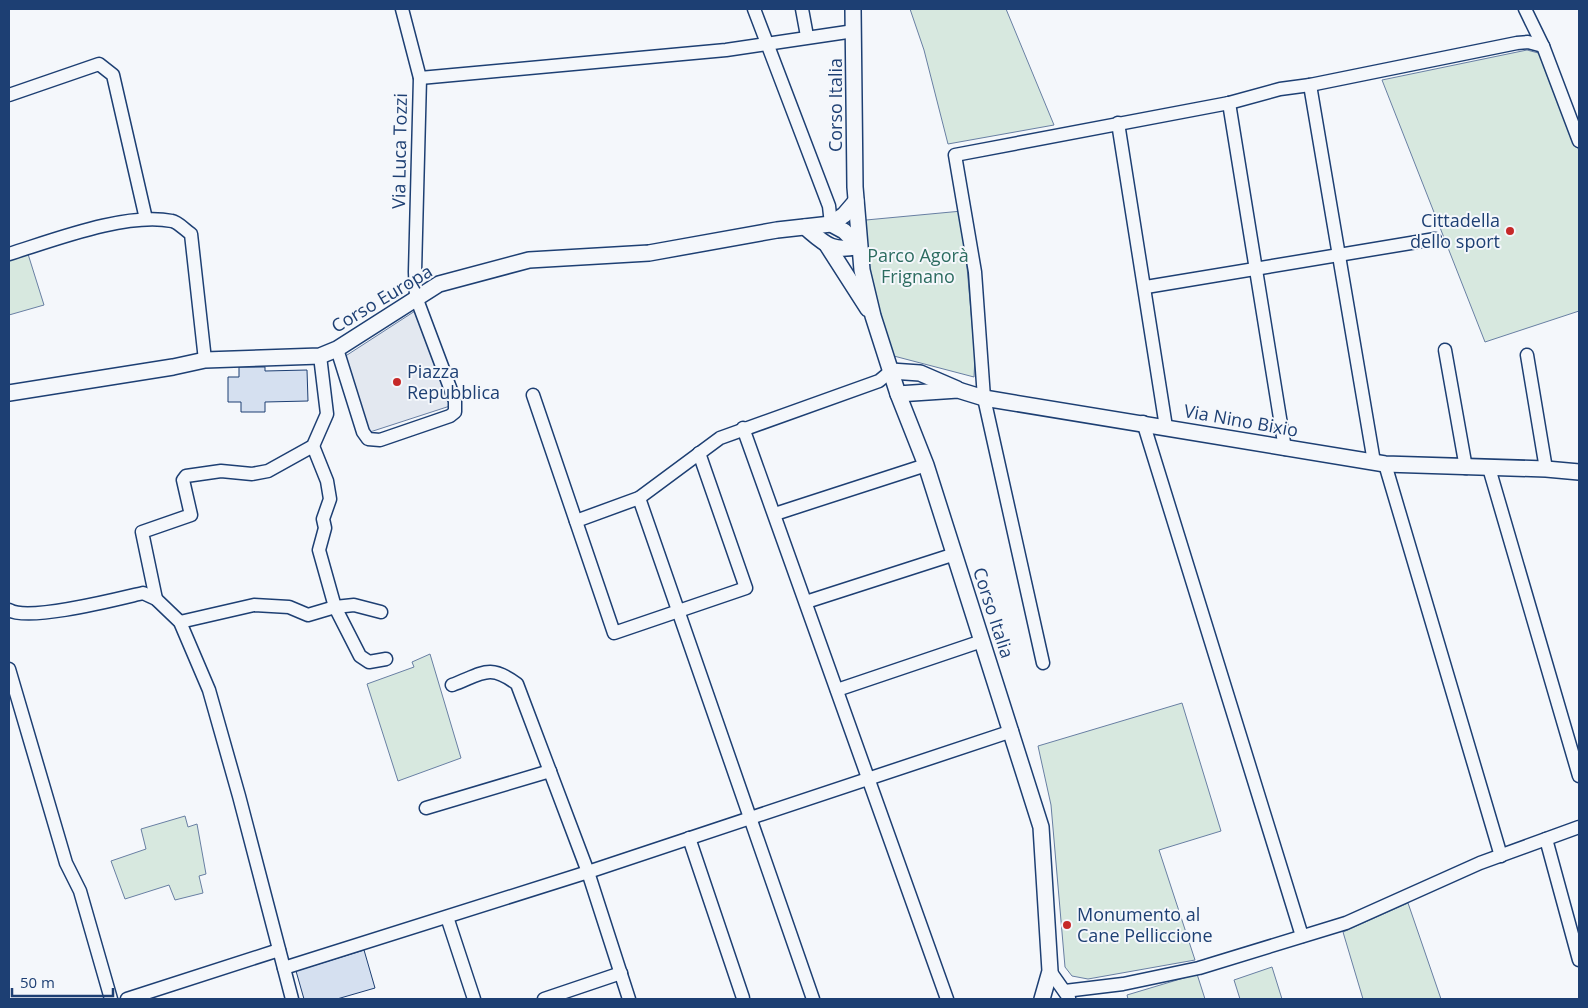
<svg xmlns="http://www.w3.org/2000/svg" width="1588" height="1008" font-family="'Open Sans',sans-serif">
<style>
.green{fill:#d7e8df;stroke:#687fa3}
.parking{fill:#e3e8f0;stroke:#687fa3}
.building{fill:#d5e0f0;stroke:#1d3f73}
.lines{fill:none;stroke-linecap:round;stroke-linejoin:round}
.minor-casing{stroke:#1d3f73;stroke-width:15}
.tertiary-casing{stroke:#1d3f73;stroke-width:18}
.minor{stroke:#f4f7fb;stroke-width:12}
.tertiary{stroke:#f4f7fb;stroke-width:15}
.poi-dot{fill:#c62828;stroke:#f4f7fb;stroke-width:2}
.labels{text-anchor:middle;stroke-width:4;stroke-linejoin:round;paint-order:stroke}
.street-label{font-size:18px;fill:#1d3f73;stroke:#f4f7fb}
.poi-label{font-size:18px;fill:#1d3f73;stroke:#f4f7fb;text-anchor:start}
.park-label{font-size:18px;fill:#2c6c60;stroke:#f4f7fb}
</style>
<rect width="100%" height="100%" fill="#f4f7fb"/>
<g class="green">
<path d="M910,9h96l48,116 -106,19 -24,-94z"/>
<path d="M1527,50l15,4 37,97v160l-94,31 -103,-262z"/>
<path d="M962,211l13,146 -1,20 -84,-22 -32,-129 8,-6z"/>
<path d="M28,254l16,51 -35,10v-55z"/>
<path d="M430,654l31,104 -63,23 -31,-97 47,-17 -2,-5z"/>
<path d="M1182,703l39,128 -62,19 36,110 -107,19 -16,-3 -7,-9 -14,-162 -13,-59z"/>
<path d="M185,816l3,11 9,-3 9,50 -7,2 4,17 -28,7 -6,-15 -44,14 -14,-38 35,-12 -5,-20z"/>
<path d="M1408,903l33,96h-78l-20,-67z"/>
<path d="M1272,967l10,32h-42l-6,-19z"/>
<path d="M1197,974l8,25h-77l-1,-4z"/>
</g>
<path class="parking" d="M415,311l35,95 -80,26 -26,-75z"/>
<g class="building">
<path d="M239,367h26v4l42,-1 1,31 -43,1v10h-24v-10h-13v-25h11z"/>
<path d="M364,950l11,38 -38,11h-33l-8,-28z"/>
</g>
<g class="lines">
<g class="minor-casing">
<g id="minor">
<path d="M754,9l75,197 2,18"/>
<path d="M802,9l5,27"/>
<path d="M1525,9l18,37 36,95"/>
<path d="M420,78l306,-28 128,-19"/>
<path d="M1310,85l64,377"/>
<path d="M9,95l90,-31 14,11 33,144"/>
<path d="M1229,103l56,346"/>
<path d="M1118,123l48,304"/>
<path d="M9,254c45,-14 117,-42 163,-33 6,1 13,9 19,13l14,126"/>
<path d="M1146,287l289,-48"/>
<path d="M337,349l26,83 5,7 12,1 70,-24 5,-4v-11l-39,-104 -1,-25 5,-194 -18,-69"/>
<path d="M1445,350l21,118"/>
<path d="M1527,355l19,114"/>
<path d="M533,395l81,238 132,-45 -47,-135"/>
<path d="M1143,422l159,514"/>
<path d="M743,428l204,571"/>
<path d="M313,446l14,35 3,18 -7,20 2,9 -6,22 16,57 25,49 9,6 17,-3"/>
<path d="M1385,464l116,392"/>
<path d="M1489,468l90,308"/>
<path d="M639,498l174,501"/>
<path d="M775,514l151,-49"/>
<path d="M576,521l63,-23 81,-60 159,-57 12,-10"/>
<path d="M156,599l-14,-67 49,-17 -8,-35 3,-4 35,-5 31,3 16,-3 45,-25 14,-32 -7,-58"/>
<path d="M806,602l149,-48"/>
<path d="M9,610c20,12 108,-11 134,-17l13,6 24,23 29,68 30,106 53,203"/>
<path d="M180,622l74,-17 35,2 19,8 27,-8 19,-2 27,7"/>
<path d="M1043,663l-59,-265 -9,-126 -20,-117 274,-52 51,-14 30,-4 207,-42 11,-1 15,4"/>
<path d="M9,669l57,194 14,28 31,108"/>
<path d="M452,685c30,-11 37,-22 65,-1l71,188 41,127"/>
<path d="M837,690l145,-49"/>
<path d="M426,808l124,-37"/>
<path d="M689,838l54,160"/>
<path d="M1546,839l33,121"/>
<path d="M447,917l27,82"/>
<path d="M284,968l304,-96 424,-141"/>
<path d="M1050,971l19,27"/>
<path d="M1065,991l58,-7 76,-16 147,-45 134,-60 99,-36"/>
<path d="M127,999l152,-49"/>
<path d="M544,999l77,-26"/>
</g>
</g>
<g class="tertiary-casing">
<g id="tertiary">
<path d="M853,9l2,178 7,83 11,46 25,78 28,71 115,362 9,144 -8,28"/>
<path d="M831,224l13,-9 12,-14"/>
<path d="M805,227c20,17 27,26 54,19"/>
<path d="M827,245l41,64"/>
<path d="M891,371l29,2 37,16"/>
<path d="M9,393l164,-26 32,-7 115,-4 17,-7 102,-65 90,-24 120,-7 128,-23 54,-6 13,7 15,15"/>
<path d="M898,394l60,-4 26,8 401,66 161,5 33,3"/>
</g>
</g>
<use href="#minor" class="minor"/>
<use href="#tertiary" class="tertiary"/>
</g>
<g class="poi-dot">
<circle cx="1510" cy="231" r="5"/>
<circle cx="397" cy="382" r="5"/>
<circle cx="1067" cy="925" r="5"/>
</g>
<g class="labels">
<g class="street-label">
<text transform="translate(836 105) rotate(-90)" y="6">Corso Italia</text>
<text transform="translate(400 151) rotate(-89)" y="6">Via Luca Tozzi</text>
<text transform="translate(382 299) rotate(-31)" y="6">Corso Europa</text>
<text transform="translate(1241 421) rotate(10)" y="6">Via Nino Bixio</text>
<text transform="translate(993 613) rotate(72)" y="6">Corso Italia</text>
</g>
<g class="poi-label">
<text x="1500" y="227" text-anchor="end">Cittadella<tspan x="1500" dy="21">dello sport</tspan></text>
<text x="407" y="378">Piazza<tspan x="407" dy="21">Repubblica</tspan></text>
<text x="1077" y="921">Monumento al<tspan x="1077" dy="21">Cane Pelliccione</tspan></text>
</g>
<g class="park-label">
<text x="918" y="262">Parco Agorà<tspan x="918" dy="21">Frignano</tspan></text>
</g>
</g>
<rect width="1588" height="1008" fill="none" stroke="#1d3f73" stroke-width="20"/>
<path d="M12 988v8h101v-8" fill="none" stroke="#1d3f73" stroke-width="2.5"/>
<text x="20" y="988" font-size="15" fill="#1d3f73" stroke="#f4f7fb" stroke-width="4" paint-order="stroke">50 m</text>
</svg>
